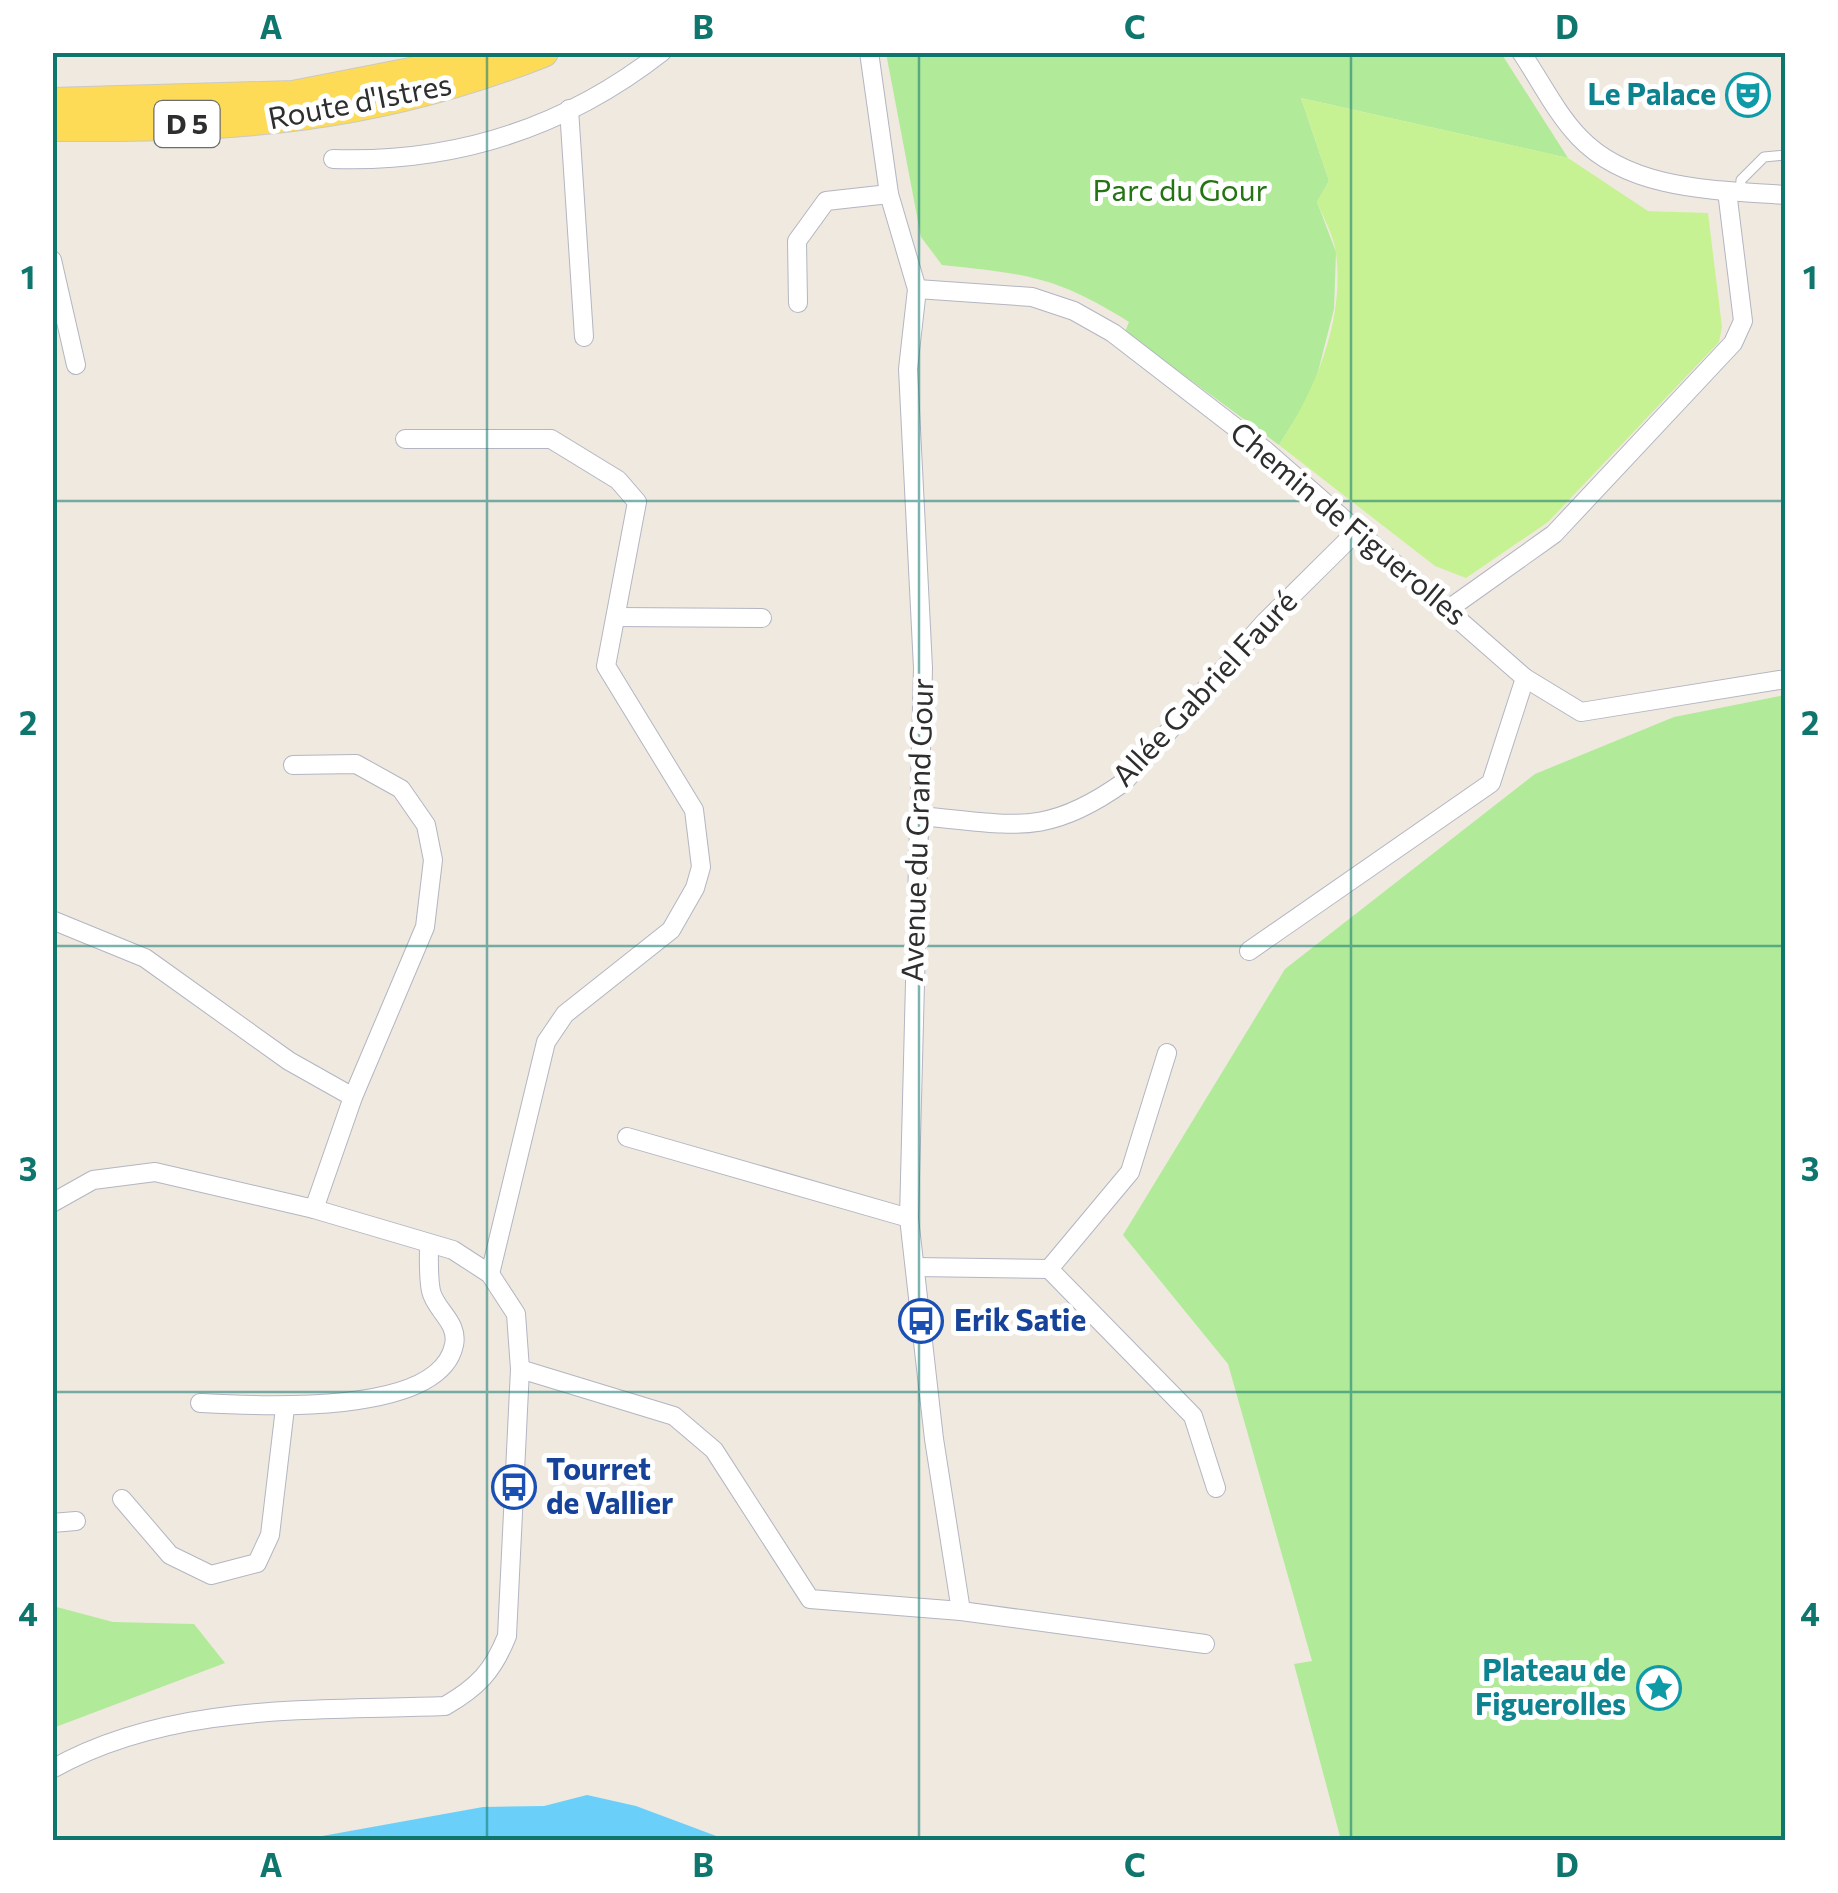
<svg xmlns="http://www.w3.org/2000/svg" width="1838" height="1893" font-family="Commissioner,sans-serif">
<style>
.green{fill:#b1ea98}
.pitch{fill:#c7f293}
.water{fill:#6ad0fa}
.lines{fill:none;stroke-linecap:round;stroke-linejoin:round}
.lane-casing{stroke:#b3b5c2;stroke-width:11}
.street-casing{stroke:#b3b5c2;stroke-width:20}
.primary-casing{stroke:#c9c9c9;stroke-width:32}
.lane{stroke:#fff;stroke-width:9}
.street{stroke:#fff;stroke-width:18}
.primary{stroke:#fddb57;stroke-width:30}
.grid{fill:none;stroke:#0f766e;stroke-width:2.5;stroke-opacity:0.55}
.labels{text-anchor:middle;stroke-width:10;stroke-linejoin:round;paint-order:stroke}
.shield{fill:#fff;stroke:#6d6d6d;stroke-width:2.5}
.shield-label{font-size:28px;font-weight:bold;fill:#2e2e2e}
.culture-label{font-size:30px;font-weight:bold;fill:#0d838f;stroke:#fff;text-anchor:end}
.street-label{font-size:30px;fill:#2e2e2e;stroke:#fff}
.park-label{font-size:30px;fill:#257414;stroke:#fff}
.transit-label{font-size:30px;font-weight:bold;fill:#164399;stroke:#fff;text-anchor:start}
.neatline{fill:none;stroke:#0f766e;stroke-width:4}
.grid-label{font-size:32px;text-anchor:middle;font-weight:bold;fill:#0f766e}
</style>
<rect width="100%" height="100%" fill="#f0e9df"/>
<g class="green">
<path d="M886,53h615l67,105 -267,-60 28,83 -12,21 19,50 -2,57 -21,82 -34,54 -154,-113 4,-10c-73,-46 -103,-48 -187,-57l-21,-28z"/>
<path d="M1785,695v1145h-444l-47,-176 18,-3 -84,-297 -105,-129 162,-266 250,-195 139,-57z"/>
<path d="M53,1606l60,16 81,2 31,39 -172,65z"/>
</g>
<path class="pitch" d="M1301,98l267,60 80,53 60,2 14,114 -3,15 -171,180 -82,56 -31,-12 -156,-121c36,-54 66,-125 57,-192 -2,-17 -13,-36 -19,-51l12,-21z"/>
<path class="water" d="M587,1795l49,11 91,34h-427l183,-33 61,-1z"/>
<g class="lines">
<g class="lane-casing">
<path id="lane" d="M1740,192l1,-12 23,-23 22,-2"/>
</g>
<g class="street-casing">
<g id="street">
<path d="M869,52l20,142 28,95 -9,80 15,299 -14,550 25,221 27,172"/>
<path d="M1521,52c19,28 35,61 58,85 51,54 138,53 207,58"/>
<path d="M569,109l15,228"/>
<path d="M333,159c122,4 232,-31 329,-107"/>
<path d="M52,260l24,105"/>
<path d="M917,289l115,8 42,14 39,22 153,118 259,227 56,34 205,-33"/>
<path d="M798,303l-1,-62 29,-40 63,-7"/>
<path d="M405,439h146l67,41 19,22 -31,164 88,144 7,57 -6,21 -24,42 -106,84 -19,28 -56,232"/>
<path d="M1450,608l104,-74 179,-191 10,-22 -16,-130"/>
<path d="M616,617l146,1"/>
<path d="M293,765l63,-1 45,25 25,36 7,35 -8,67 -72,170 -39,112"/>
<path d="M917,816c93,7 126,24 207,-34l140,-159 95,-94"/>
<path d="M52,920l93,38 144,103 64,36"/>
<path d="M1249,951l242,-168 34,-105"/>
<path d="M627,1137l282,81"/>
<path d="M52,1203l41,-23 62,-8 159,37 139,41 37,24 26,40 4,55 -13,267c-14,35 -29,51 -62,70 -132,5 -274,-4 -393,63"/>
<path d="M915,1267l134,2 81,-97 37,-119"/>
<path d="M1049,1269l144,147 23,72"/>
<path d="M520,1369l154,47 40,34 96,149 151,12 244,33"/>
<path d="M200,1403c54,3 239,14 254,-58 5,-23 -19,-35 -23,-54 -3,-15 -2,-32 -2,-46"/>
<path d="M122,1499l48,56 41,20 46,-12 13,-28 15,-127"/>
<path d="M52,1523l24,-2"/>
</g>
</g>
<g class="primary-casing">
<g id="primary">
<path d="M52,103l241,-7 123,-24 59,-20"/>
<path d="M52,126c184,1 318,-6 491,-74"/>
</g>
</g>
<use href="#lane" class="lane"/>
<use href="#street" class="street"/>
<use href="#primary" class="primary"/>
</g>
<path class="grid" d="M487,52v1788M919,52v1788M1351,52v1788M52,501h1734M52,946h1734M52,1392h1734"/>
<defs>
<g id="theatre-ring" transform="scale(2.25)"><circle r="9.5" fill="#fff" stroke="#0f9aa8" stroke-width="1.5"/><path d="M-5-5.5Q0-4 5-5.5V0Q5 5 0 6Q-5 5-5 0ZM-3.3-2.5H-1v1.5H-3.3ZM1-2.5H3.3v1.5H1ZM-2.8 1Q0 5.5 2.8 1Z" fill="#0f9aa8"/></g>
<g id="bus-ring" transform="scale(2.25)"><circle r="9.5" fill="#fff" stroke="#1a4fb4" stroke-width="1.5"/><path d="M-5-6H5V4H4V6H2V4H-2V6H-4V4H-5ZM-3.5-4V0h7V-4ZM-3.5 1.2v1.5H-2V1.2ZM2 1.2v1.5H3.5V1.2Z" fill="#1a4fb4"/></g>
<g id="sight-ring" transform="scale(2.25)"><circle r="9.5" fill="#fff" stroke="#0f9aa8" stroke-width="1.5"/><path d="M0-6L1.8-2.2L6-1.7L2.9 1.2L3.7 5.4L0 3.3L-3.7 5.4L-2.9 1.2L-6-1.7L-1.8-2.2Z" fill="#0f9aa8"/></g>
</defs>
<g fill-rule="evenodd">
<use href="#theatre-ring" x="1748" y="95"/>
<use href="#bus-ring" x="921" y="1321"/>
<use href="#bus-ring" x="514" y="1487"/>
<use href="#sight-ring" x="1659" y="1688"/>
</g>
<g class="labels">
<rect class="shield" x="154.5" y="101" width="65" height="46" rx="8"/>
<g class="shield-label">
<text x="187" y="134">D 5</text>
</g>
<g class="culture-label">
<text x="1716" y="105">Le Palace</text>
<text x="1626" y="1681">Plateau de<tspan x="1626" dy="34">Figuerolles</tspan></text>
</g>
<g class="street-label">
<text transform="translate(360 102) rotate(-11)" y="10">Route d'Istres</text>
<text transform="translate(1348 524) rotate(40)" y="10">Chemin de Figuerolles</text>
<text transform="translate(1205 689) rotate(-47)" y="10">Allée Gabriel Fauré</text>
<text transform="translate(918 830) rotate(-88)" y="10">Avenue du Grand Gour</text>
</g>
<g class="park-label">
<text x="1180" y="201">Parc du Gour</text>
</g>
<g class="transit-label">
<text x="954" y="1331">Erik Satie</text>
<text x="546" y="1480">Tourret<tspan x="546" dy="34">de Vallier</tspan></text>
</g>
</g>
<rect width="1838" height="1893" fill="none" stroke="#ffffff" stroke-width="110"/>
<rect x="55" y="55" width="1728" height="1783" class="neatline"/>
<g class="grid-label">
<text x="271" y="39">A</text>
<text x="703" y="39">B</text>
<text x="1135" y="39">C</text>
<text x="1567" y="39">D</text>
<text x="28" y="289">1</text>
<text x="1810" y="289">1</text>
<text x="28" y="735">2</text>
<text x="1810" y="735">2</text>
<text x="28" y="1181">3</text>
<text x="1810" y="1181">3</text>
<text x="28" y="1626">4</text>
<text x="1810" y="1626">4</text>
<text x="271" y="1877">A</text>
<text x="703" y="1877">B</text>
<text x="1135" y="1877">C</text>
<text x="1567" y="1877">D</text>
</g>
</svg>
